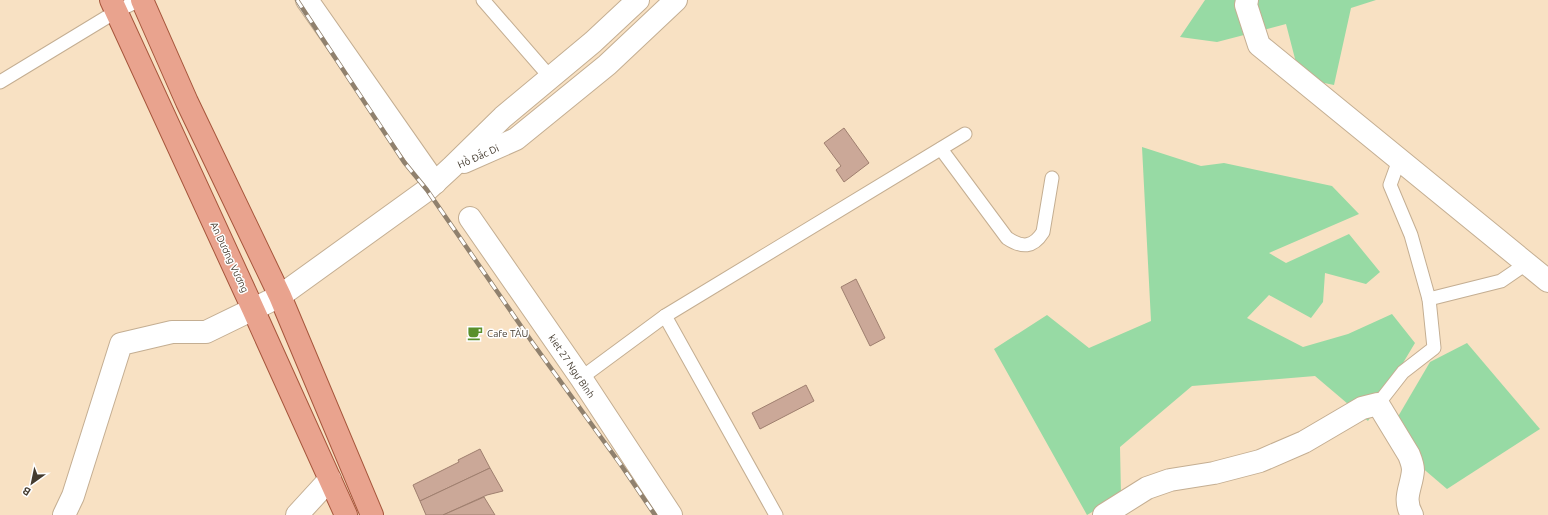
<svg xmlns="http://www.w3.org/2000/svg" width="1548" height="515" font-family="Ubuntu,sans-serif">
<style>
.green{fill:#97daa4}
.building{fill:#cba898;stroke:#9f7f6f}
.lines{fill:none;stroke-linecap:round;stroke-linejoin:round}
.service-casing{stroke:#c4ae92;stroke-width:15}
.minor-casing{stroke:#c4ae92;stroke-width:24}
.tertiary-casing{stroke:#c4ae92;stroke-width:24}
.primary-casing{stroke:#a6563c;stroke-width:24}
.service{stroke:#fff;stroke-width:13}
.minor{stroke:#fff;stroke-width:22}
.tertiary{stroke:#fff;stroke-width:22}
.primary{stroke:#e9a38e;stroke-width:22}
.rail-casing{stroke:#90816e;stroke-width:4.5}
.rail{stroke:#fff;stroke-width:3;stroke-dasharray:9;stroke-linecap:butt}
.labels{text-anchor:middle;stroke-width:3;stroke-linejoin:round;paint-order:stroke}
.street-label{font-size:10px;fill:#443b2f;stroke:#fff}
.poi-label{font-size:10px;fill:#443b2f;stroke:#fff;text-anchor:start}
</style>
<rect width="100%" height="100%" fill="#f8e1c3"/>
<g class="green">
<path d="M1205,0h171l-25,8 -17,77 -34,-7 -14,-54 -69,18 -37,-5z"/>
<path d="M1142,147l59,19 23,-3 108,23 27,28 -90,39 17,10 63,-29 31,38 -14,12 -41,-11 -2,29 -12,16 -42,-23 -22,23 56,29 45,-13 44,-20 23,29 -47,78 -53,-45 -123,10 -72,61 1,48 -34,20 -93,-166 53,-34 42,33 62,-27z"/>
<path d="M1467,343l73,86 -93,60 -61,-52 44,-75z"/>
</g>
<g class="building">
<path d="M844,128l25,35 -25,19 -8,-12 5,-4 -17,-23z"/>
<path d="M856,279l29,59 -15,8 -29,-59z"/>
<path d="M806,385l8,16 -54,28 -8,-16z"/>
<path d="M480,449l10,19 -70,33 -7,-16 46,-23 -1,-2z"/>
<path d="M490,468l13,23 -16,4 -44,20h-17l-6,-14z"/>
<path d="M484,497l11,18h-52z"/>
</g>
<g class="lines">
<g class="service-casing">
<g id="service">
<path d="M483,0l67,77"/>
<path d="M0,82l117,-71 23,-11"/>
<path d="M941,149l66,89c15,10 26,10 36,-6l9,-54"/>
<path d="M1399,160l-9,25 21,50 18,64"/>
<path d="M665,316l111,199"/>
<path d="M581,378l84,-62 300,-182"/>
<path d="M1378,404l25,-32 31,-24 -5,-49 72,-18 25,-17"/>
</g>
</g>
<g class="minor-casing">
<g id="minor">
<path d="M307,0l128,183"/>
<path d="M1247,0l-1,5 13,40 289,236"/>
<path d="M470,218l111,160 90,137"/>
<path d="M64,515l9,-19 48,-152 51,-12h34l74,-36"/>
<path d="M297,515l33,-36"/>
<path d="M1104,515l43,-27 23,-8 44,-7 46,-12 44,-19 58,-34 16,-4 31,51c2,5 4,10 4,15 -1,17 -11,28 -1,45"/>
</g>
</g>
<g class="tertiary-casing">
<g id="tertiary">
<path d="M464,162l52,-23 91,-74 69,-65"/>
<path d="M280,296l147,-106 25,-23 51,-50 90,-75 45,-42"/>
</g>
</g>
<g class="primary-casing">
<g id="primary">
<path d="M111,0l142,309 93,206"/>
<path d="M142,0l45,102 93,194 92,219"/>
</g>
</g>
<use href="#service" class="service"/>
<use href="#minor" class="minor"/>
<use href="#tertiary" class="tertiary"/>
<use href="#primary" class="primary"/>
<g class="rail-casing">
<path id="rail" d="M297,0l107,162 23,28 105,152 89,123 34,50"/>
</g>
<use href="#rail" class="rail"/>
</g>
<defs>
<g id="cafe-bare" transform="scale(1.2)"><path d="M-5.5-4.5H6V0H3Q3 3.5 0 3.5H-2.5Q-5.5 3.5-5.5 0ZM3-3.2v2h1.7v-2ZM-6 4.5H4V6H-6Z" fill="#59902c" stroke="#fff" stroke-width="2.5" paint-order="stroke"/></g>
</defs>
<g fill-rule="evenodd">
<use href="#cafe-bare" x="475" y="333"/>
</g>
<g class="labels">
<g class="street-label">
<text transform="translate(478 156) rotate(-24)" y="4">Hồ Đắc Di</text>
<text transform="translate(230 257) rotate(65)" y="4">An Dương Vương</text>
<text transform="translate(572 366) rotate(56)" y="4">kiet 27 Ngự Bình</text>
</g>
<g class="poi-label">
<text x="487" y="337">Cafe TÀU</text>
</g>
</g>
<g transform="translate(32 483) rotate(213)" stroke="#ffffff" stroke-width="3" paint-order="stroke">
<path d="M0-3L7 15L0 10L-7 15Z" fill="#443b2f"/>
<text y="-6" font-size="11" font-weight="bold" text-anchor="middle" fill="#443b2f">B</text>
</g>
</svg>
